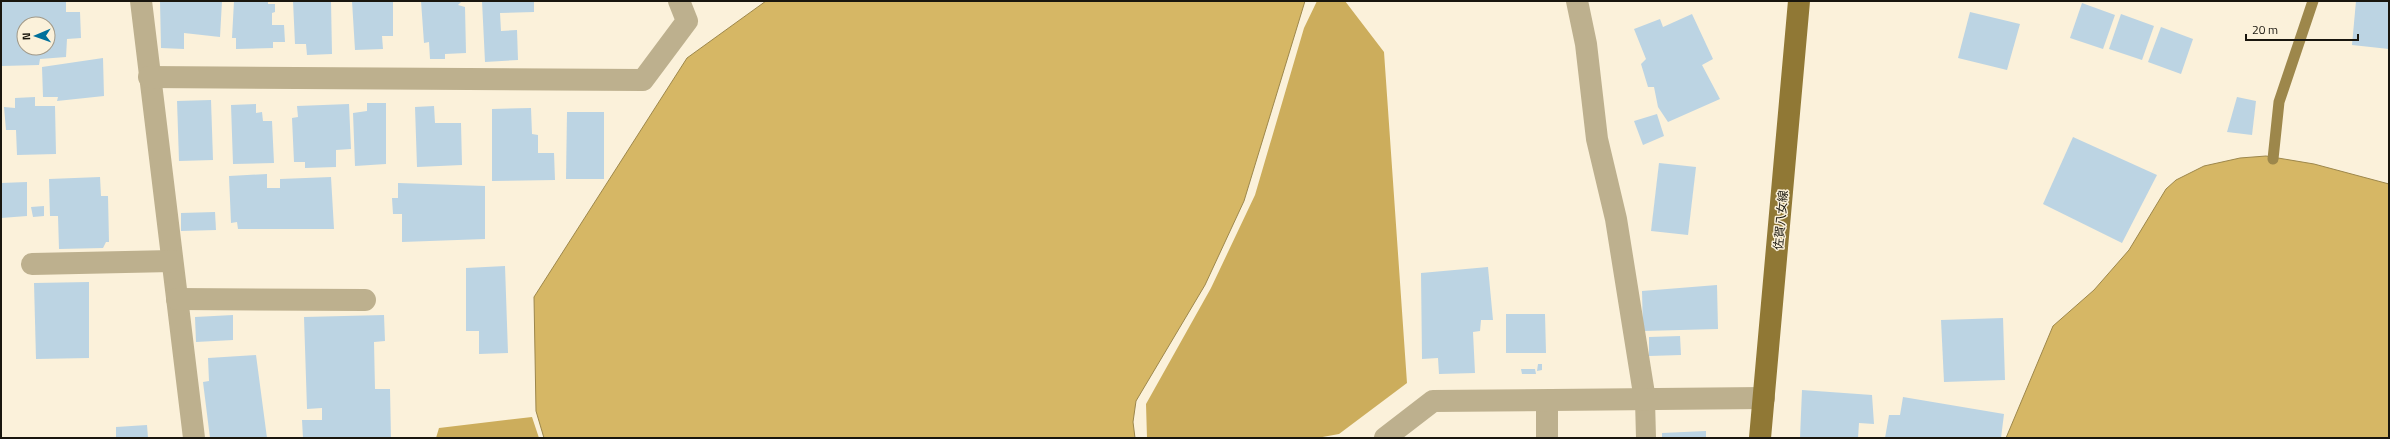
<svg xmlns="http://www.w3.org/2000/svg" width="2390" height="439" font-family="'Titillium Web','Noto Sans JP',sans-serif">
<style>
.forest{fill:#ccad5c}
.water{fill:#d6b765;stroke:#9d874b}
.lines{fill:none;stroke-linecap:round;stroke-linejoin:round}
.stream{stroke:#9d874b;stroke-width:11}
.building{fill:#bcd4e3;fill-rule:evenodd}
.service{stroke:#bdb08e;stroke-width:20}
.minor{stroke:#bdb08e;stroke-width:22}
.primary{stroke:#907835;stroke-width:22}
.labels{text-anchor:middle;stroke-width:3;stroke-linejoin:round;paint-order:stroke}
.street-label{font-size:12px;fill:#19160e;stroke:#fbf1da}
</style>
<rect width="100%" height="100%" fill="#fbf1da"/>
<g class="forest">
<path d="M1317,1h28l39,51 23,331 -68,51 -22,4h-170l-1,-34 65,-116 44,-93 49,-167z"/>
<path d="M532,417l7,21h-103l3,-10z"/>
</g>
<g class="water">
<path d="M766,1h539l-61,200 -39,84 -69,116 -3,21 2,16h-591l-8,-27 -2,-114 153,-239z"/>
<path d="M2266,156l48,8 75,20v254h-383l47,-112 41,-36 35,-40 37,-61 10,-9 28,-14 36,-8z"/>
</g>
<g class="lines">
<path class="stream" d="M2273,159l6,-57 34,-101"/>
</g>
<g class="building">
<path d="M1,1h65v11h14l1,26 -14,1 -1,18 -26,2 -1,6 -37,1zM24,24h24v24h-24z"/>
<path d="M160,1h62l-2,36 -36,-4v16l-23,-1z"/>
<path d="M234,1h34v3h7v8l-3,1v12h12l1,17h-12v6l-37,1v-11h-4z"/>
<path d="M293,1h38l1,53 -25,1 -1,-11h-11z"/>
<path d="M352,1h41v35h-11l1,13 -28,1z"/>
<path d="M421,1h41l-4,4 7,2 1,46 -21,1v5h-15l-1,-17 -5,1z"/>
<path d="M482,1h52v11l-34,1 1,18 16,-1 1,30 -33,2z"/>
<path d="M2356,1h33v48l-37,-4z"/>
<path d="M2082,3l33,12 -12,34 -33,-11z"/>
<path d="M1970,12l50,12 -13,46 -49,-12z"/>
<path d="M1692,14l21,45 -11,6 18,34 -52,23 -10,-15 -4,-20h-6l-7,-23 5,-5 -12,-30 26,-10 3,8z"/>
<path d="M2121,14l33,12 -12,34 -33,-11z"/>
<path d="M2161,27l32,12 -12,35 -33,-12z"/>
<path d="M103,58l1,38 -47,5 1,-4h-15l-1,-30z"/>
<path d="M35,97v9h20l1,48 -39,1 -1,-25h-10l-2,-23 11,1v-10z"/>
<path d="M2237,97l19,4 -4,34 -25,-3z"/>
<path d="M211,100l2,60 -34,1 -2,-60z"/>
<path d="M367,103h19v61l-31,2 -2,-53 14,-2z"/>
<path d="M256,104v9l6,-1 1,9h9l2,42 -41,1 -2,-59z"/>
<path d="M349,104l2,45 -15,1v17l-31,1v-6h-11l-2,-44 6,-1 -1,-11z"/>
<path d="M434,106l1,17h26l1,42 -45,2 -2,-60z"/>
<path d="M531,108l1,26 6,1v18h16l1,27 -63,1v-72z"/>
<path d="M567,112h37v67h-38z"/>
<path d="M1657,114l7,22 -21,9 -9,-24z"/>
<path d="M2073,137l84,38 -35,68 -79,-39z"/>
<path d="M1659,163l37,4 -8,68 -37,-4z"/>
<path d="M267,174v14h13v-9l51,-2 3,52h-96l-1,-7 -6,1 -2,-47z"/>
<path d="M100,177l1,19h7l1,46h-3l-3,6 -44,1 -1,-33h-8l-1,-37z"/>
<path d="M27,182v34l-26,2v-35z"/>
<path d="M398,183l87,3v53l-83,3v-28h-9l-1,-16h6z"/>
<path d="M44,206v10l-11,1 -2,-10z"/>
<path d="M215,212l1,18 -35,1v-18z"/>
<path d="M505,266l3,87 -29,1v-23h-13v-63z"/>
<path d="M1488,267l5,53h-12l-1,11 -7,1 2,41 -36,1 -1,-16 -16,1 -1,-86z"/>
<path d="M89,282v76l-53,1 -2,-76z"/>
<path d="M1717,285l1,44 -75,2 -1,-40z"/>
<path d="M1506,314h39l1,39h-40z"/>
<path d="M233,315v25l-37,2 -1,-25z"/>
<path d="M384,315l1,26 -11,1 1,47h15l1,49h-88l-1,-18h20v-12l-15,1 -3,-92z"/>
<path d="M2003,318l2,62 -61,2 -3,-62z"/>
<path d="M1680,336l1,19 -32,1v-19z"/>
<path d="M256,355l11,83h-57l-7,-56 6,-1 -1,-23z"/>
<path d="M1538,364h4v6l-5,1z"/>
<path d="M1521,369h14l1,5h-14z"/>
<path d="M1802,390l70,5 2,29 -15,-1 -1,15h-58z"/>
<path d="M1903,397l101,17 -3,24h-116l4,-23h11z"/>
<path d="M147,425l1,13h-32v-11z"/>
<path d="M1706,431v7h-44v-5z"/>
</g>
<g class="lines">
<path class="service" d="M1645,400l1,38"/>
<g class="minor">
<path d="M141,1l53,437"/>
<path d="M1577,1l9,43 11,95 19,80 29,181"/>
<path d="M149,77l494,3 44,-59 -8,-20"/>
<path d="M32,264l140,-3"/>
<path d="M177,299l188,1"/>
<path d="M1547,401v37"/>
<path d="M1385,438l48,-37 331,-3"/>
</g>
<path class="primary" d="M1760,438l39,-437"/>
</g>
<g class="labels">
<g class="street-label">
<text transform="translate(1781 220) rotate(-85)" y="4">佐賀八女線</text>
</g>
</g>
<rect width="2390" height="439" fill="none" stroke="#19160e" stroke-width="4"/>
<g transform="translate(36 36) rotate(268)"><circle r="19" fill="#fbf1da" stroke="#a19988"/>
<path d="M0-3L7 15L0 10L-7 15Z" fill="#00709b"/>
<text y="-6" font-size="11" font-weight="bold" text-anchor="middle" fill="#19160e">N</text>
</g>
<path d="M2246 34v6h112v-6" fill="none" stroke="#19160e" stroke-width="2"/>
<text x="2252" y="34" font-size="12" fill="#19160e" stroke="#fbf1da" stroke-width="3" paint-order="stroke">20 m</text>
</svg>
